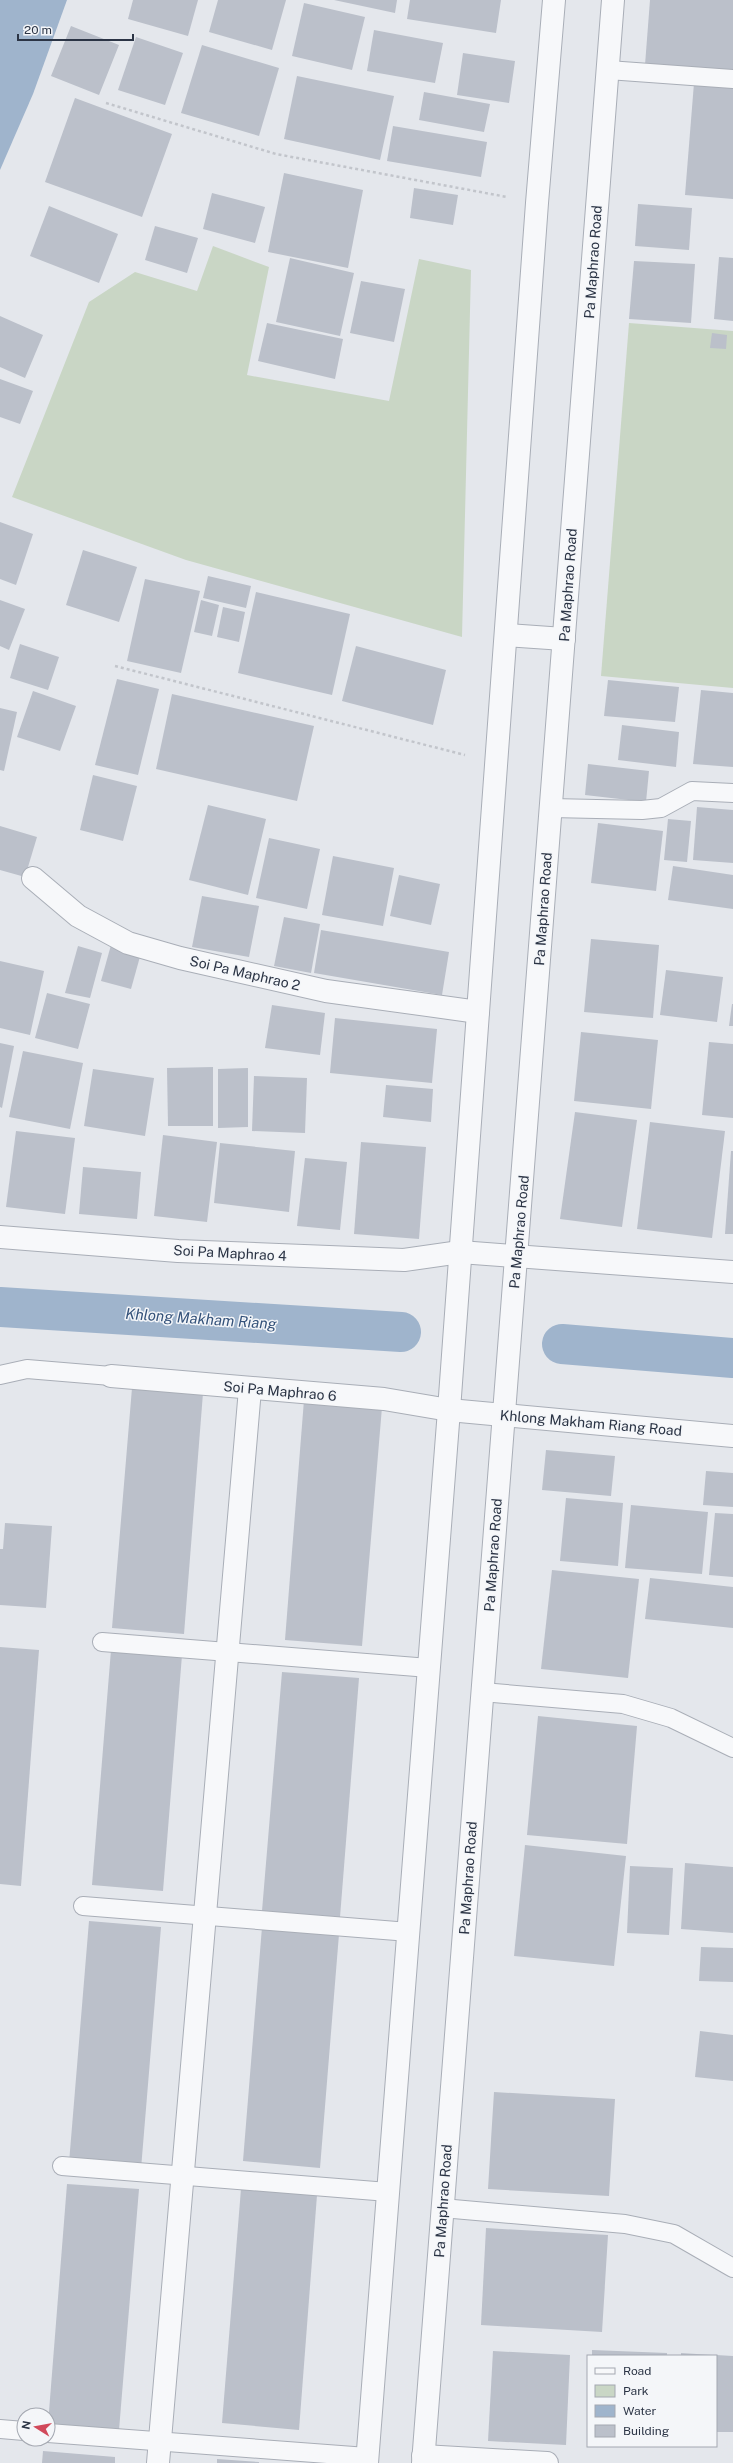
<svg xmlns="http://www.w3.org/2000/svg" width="733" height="2463" font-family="'Public Sans',sans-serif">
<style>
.green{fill:#c9d6c5}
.water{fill:#9fb4cc}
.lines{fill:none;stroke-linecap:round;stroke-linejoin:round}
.canal{stroke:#9fb4cc;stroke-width:40}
.building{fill:#bbc0ca}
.service-casing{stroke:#a9aeb7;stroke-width:20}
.minor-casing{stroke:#a9aeb7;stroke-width:24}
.tertiary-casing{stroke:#a9aeb7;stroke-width:24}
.path{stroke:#c2c5cb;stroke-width:2.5;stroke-dasharray:3 3;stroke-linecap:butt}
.service{stroke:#f7f8fa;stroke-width:18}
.minor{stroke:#f7f8fa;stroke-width:22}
.tertiary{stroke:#f7f8fa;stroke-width:22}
.labels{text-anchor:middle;stroke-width:3;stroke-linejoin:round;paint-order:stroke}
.street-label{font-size:14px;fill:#2b3445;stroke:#f4f6f9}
.water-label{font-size:15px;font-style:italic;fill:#34527a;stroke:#f4f6f9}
</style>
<rect width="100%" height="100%" fill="#e4e7ec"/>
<g class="green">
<path d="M213,246l56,21 -22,108 142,26 30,-142 52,11 -9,367 -276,-77 -174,-63 77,-195 46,-30 62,19z"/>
<path d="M629,323l104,8v357l-132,-12z"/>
</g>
<path class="water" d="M0,0h67l-34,94 -33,76z"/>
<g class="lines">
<g class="canal">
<path d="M0,1307l401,25"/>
<path d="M562,1344l171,14"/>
</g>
</g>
<g class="building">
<path d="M133,0h65l-10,36 -60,-17z"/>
<path d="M218,0h68l-14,50 -63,-18z"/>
<path d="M334,0h63l-2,13z"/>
<path d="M410,0h91l-5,33 -89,-14z"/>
<path d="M650,0h83v72l-88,-7z"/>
<path d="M304,3l61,14 -13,53 -60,-14z"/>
<path d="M71,26l48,19 -20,50 -48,-19z"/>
<path d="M374,30l69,13 -8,40 -68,-12z"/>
<path d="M136,37l47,16 -18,52 -47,-15z"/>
<path d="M202,45l77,23 -20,68 -78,-23z"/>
<path d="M463,53l52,8 -6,42 -52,-8z"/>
<path d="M297,76l97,20 -14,64 -96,-21z"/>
<path d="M694,83l39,4v112l-48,-4z"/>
<path d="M424,92l66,12 -6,28 -65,-12z"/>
<path d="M75,98l97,36 -30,83 -97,-35z"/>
<path d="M393,126l94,16 -6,35 -94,-16z"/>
<path d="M284,173l79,17 -15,78 -80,-16z"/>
<path d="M414,188l44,7 -5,30 -43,-7z"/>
<path d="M212,193l53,14 -10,36 -52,-14z"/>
<path d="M638,204l54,4 -3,42 -54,-4z"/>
<path d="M49,206l69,28 -19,49 -69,-27z"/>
<path d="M155,226l43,12 -11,35 -42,-13z"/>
<path d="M719,257l14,1v63l-19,-2z"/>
<path d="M290,258l64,15 -14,63 -64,-14z"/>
<path d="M634,261l61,3 -4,59 -62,-4z"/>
<path d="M361,281l44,8 -11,53 -44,-9z"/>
<path d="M0,316l43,19 -18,43 -25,-11z"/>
<path d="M267,323l76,16 -8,40 -77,-18z"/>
<path d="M712,333l15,2 -1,14 -16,-1z"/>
<path d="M0,379l33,12 -13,33 -20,-7z"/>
<path d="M0,522l33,12 -17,51 -16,-6z"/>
<path d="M83,550l54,17 -18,55 -53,-17z"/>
<path d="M208,576l43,10 -5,22 -43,-10z"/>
<path d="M145,579l55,12 -19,82 -54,-12z"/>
<path d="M256,592l94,22 -18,81 -94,-22z"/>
<path d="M0,600l25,9 -16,41 -9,-4z"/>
<path d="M201,600l18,5 -7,31 -18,-4z"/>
<path d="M223,607l22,5 -6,30 -22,-5z"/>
<path d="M20,644l39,13 -11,33 -38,-12z"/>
<path d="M356,646l90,24 -13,55 -91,-24z"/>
<path d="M117,679l42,10 -21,86 -43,-10z"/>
<path d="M608,680l71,7 -4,35 -71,-6z"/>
<path d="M701,690l32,3v74l-40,-3z"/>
<path d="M33,691l43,15 -16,45 -43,-14z"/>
<path d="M172,694l142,32 -17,75 -141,-32z"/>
<path d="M0,708l17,4 -13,59 -4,-1z"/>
<path d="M622,725l57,7 -3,35 -58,-7z"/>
<path d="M588,764l61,7 -3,31 -61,-7z"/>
<path d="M93,775l44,11 -14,55 -43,-11z"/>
<path d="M208,805l58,14 -18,76 -59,-15z"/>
<path d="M697,807l36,3v53l-40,-3z"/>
<path d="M668,819l23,2 -4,41 -23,-2z"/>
<path d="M598,823l65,8 -7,60 -65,-8z"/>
<path d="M0,826l37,11 -12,40 -25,-7z"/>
<path d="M269,838l51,11 -13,60 -51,-11z"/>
<path d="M333,856l61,12 -11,58 -61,-11z"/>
<path d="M673,866l60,9v34l-65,-9z"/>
<path d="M399,875l41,9 -9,41 -41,-9z"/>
<path d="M202,896l57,10 -10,51 -57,-10z"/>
<path d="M284,917l36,7 -9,49 -37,-7z"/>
<path d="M321,930l128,22 -7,43 -128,-22z"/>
<path d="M591,939l68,6 -6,73 -69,-6z"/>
<path d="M111,945l30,8 -10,36 -30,-8z"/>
<path d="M78,946l24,7 -12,45 -25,-5z"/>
<path d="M0,961l44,10 -14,64 -30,-7z"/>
<path d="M666,970l57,7 -6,45 -57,-7z"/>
<path d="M47,993l43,11 -12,45 -43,-11z"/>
<path d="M732,1004h1v22h-4z"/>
<path d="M272,1005l53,8 -5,42 -55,-7z"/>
<path d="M335,1018l102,11 -5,54 -102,-10z"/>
<path d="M581,1032l77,8 -7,69 -77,-8z"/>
<path d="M709,1042l24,2v74l-31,-3z"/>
<path d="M0,1043l14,3 -12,62 -2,-1z"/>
<path d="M23,1051l60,12 -13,66 -61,-12z"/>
<path d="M213,1067v59h-45l-1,-58z"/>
<path d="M248,1068v59l-30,1v-59z"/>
<path d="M93,1069l61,9 -9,58 -61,-10z"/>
<path d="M254,1076l53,2 -2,55 -53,-2z"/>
<path d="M386,1085l47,4 -2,33 -48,-5z"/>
<path d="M575,1112l62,8 -15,107 -62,-8z"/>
<path d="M650,1122l75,9 -13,107 -75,-9z"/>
<path d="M16,1131l59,7 -10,76 -59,-7z"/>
<path d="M163,1135l54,7 -10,80 -53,-6z"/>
<path d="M361,1142l65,5 -7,92 -65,-5z"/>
<path d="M220,1143l75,8 -6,61 -75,-9z"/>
<path d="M731,1151h2v83h-8z"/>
<path d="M305,1158l42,4 -7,68 -43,-4z"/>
<path d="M83,1167l58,5 -4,47 -58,-5z"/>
<path d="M132,1388l71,5 -19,241 -72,-6z"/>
<path d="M304,1400l78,7 -20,239 -77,-6z"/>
<path d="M546,1450l69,6 -4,40 -69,-6z"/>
<path d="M706,1471l27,2v34l-30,-2z"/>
<path d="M566,1498l57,5 -5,63 -58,-5z"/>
<path d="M631,1505l77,7 -6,62 -77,-6z"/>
<path d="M715,1513l18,1v63l-24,-2z"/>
<path d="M5,1523l47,3 -6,82 -46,-3v-56h3z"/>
<path d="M552,1570l87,9 -11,99 -87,-9z"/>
<path d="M650,1578l83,9v41l-88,-9z"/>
<path d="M0,1647l39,3 -18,236 -21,-2z"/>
<path d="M111,1650l71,5 -19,236 -71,-6z"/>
<path d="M282,1672l77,6 -19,239 -78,-6z"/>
<path d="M538,1716l99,10 -10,118 -100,-9z"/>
<path d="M525,1845l101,11 -12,110 -100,-10z"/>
<path d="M685,1863l48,4v66l-52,-4z"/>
<path d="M630,1866l43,2 -4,67 -42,-2z"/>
<path d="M89,1921l72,6 -20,242 -72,-6z"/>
<path d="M262,1927l77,7 -19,234 -77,-7z"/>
<path d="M701,1947l32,1v34l-34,-1z"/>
<path d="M700,2031l33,4v46l-38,-4z"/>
<path d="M494,2092l121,7 -6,97 -121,-7z"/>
<path d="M67,2184l72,5 -20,241 -71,-6z"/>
<path d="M241,2189l76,6 -18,235 -77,-7z"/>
<path d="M486,2228l122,7 -6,97 -121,-7z"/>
<path d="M592,2350l75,3v3h-75z"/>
<path d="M493,2351l77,4 -4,90 -78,-4z"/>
<path d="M681,2353l31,2v1h-31z"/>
<path d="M716,2355l17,1v76h-17z"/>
<path d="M43,2451l72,6v6h-73z"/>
<path d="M217,2459l42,3v1h-42z"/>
</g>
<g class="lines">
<g class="service-casing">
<g id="service">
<path d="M608,70l125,9"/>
<path d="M551,808l91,2 19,-2 31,-17 41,2"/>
<path d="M0,1375l27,-6 84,7"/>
<path d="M102,1642l327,26"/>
<path d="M482,1692l141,12 48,14 62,30"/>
<path d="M83,1906l326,26"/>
<path d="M62,2166l326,26"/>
<path d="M442,2208l183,16 49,10 59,34"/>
<path d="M0,2429l24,2"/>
<path d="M48,2433l319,24"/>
</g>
</g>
<g class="minor-casing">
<g id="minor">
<path d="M33,878l45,38 50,27 52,15 146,33 152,21"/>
<path d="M0,1237l178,14 226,9 56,-8"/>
<path d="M111,1376l273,23 65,11"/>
<path d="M423,2456l124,7"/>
<path d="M158,2463l92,-1074"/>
</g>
</g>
<g class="tertiary-casing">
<g id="tertiary">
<path d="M506,635l58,4"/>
<path d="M460,1252l273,20"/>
<path d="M449,1410l284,26"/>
<path d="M367,2463l82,-1053 88,-1207 17,-203"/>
<path d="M423,2463l190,-2463"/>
</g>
</g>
<g class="path">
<path d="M106,103l170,51 231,43"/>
<path d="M115,666l350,89"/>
</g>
<use href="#service" class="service"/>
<use href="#minor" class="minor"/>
<use href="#tertiary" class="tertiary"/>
</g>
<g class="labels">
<g class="street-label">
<text transform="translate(593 262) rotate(-86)" y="5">Pa Maphrao Road</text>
<text transform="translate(568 585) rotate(-86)" y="5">Pa Maphrao Road</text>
<text transform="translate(543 909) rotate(-86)" y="5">Pa Maphrao Road</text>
<text transform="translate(245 973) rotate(13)" y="5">Soi Pa Maphrao 2</text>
<text transform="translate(519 1232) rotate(-85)" y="5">Pa Maphrao Road</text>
<text transform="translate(230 1253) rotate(3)" y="5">Soi Pa Maphrao 4</text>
<text transform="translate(280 1391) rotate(5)" y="5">Soi Pa Maphrao 6</text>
<text transform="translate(591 1423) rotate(5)" y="5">Khlong Makham Riang Road</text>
<text transform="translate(493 1555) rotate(-86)" y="5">Pa Maphrao Road</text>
<text transform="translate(468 1878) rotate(-86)" y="5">Pa Maphrao Road</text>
<text transform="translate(443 2201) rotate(-86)" y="5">Pa Maphrao Road</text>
</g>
<g class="water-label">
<text transform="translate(201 1319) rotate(4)" y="5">Khlong Makham Riang</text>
</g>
</g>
<rect x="587" y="2355" width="130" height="92" fill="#f4f6f9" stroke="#a4a8b1"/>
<rect x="595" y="2368" width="20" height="6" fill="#f7f8fa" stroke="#a4a8b1"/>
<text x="623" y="2375" font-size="12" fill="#2b3445">Road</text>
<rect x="595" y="2385" width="20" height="12" fill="#c9d6c5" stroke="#a4a8b1"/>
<text x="623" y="2395" font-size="12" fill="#2b3445">Park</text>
<rect x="595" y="2405" width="20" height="12" fill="#9fb4cc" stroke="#a4a8b1"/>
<text x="623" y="2415" font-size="12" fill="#2b3445">Water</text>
<rect x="595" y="2425" width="20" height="12" fill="#bbc0ca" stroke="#a4a8b1"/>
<text x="623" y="2435" font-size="12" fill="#2b3445">Building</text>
<g transform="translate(36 2427) rotate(281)"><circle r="19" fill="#f4f6f9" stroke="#a4a8b1"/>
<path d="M0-3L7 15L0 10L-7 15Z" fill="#d1495b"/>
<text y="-6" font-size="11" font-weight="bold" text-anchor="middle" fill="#2b3445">N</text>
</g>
<path d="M18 34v6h115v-6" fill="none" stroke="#2b3445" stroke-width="2"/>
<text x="24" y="34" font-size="12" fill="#2b3445" stroke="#f4f6f9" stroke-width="3" paint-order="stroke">20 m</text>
</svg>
